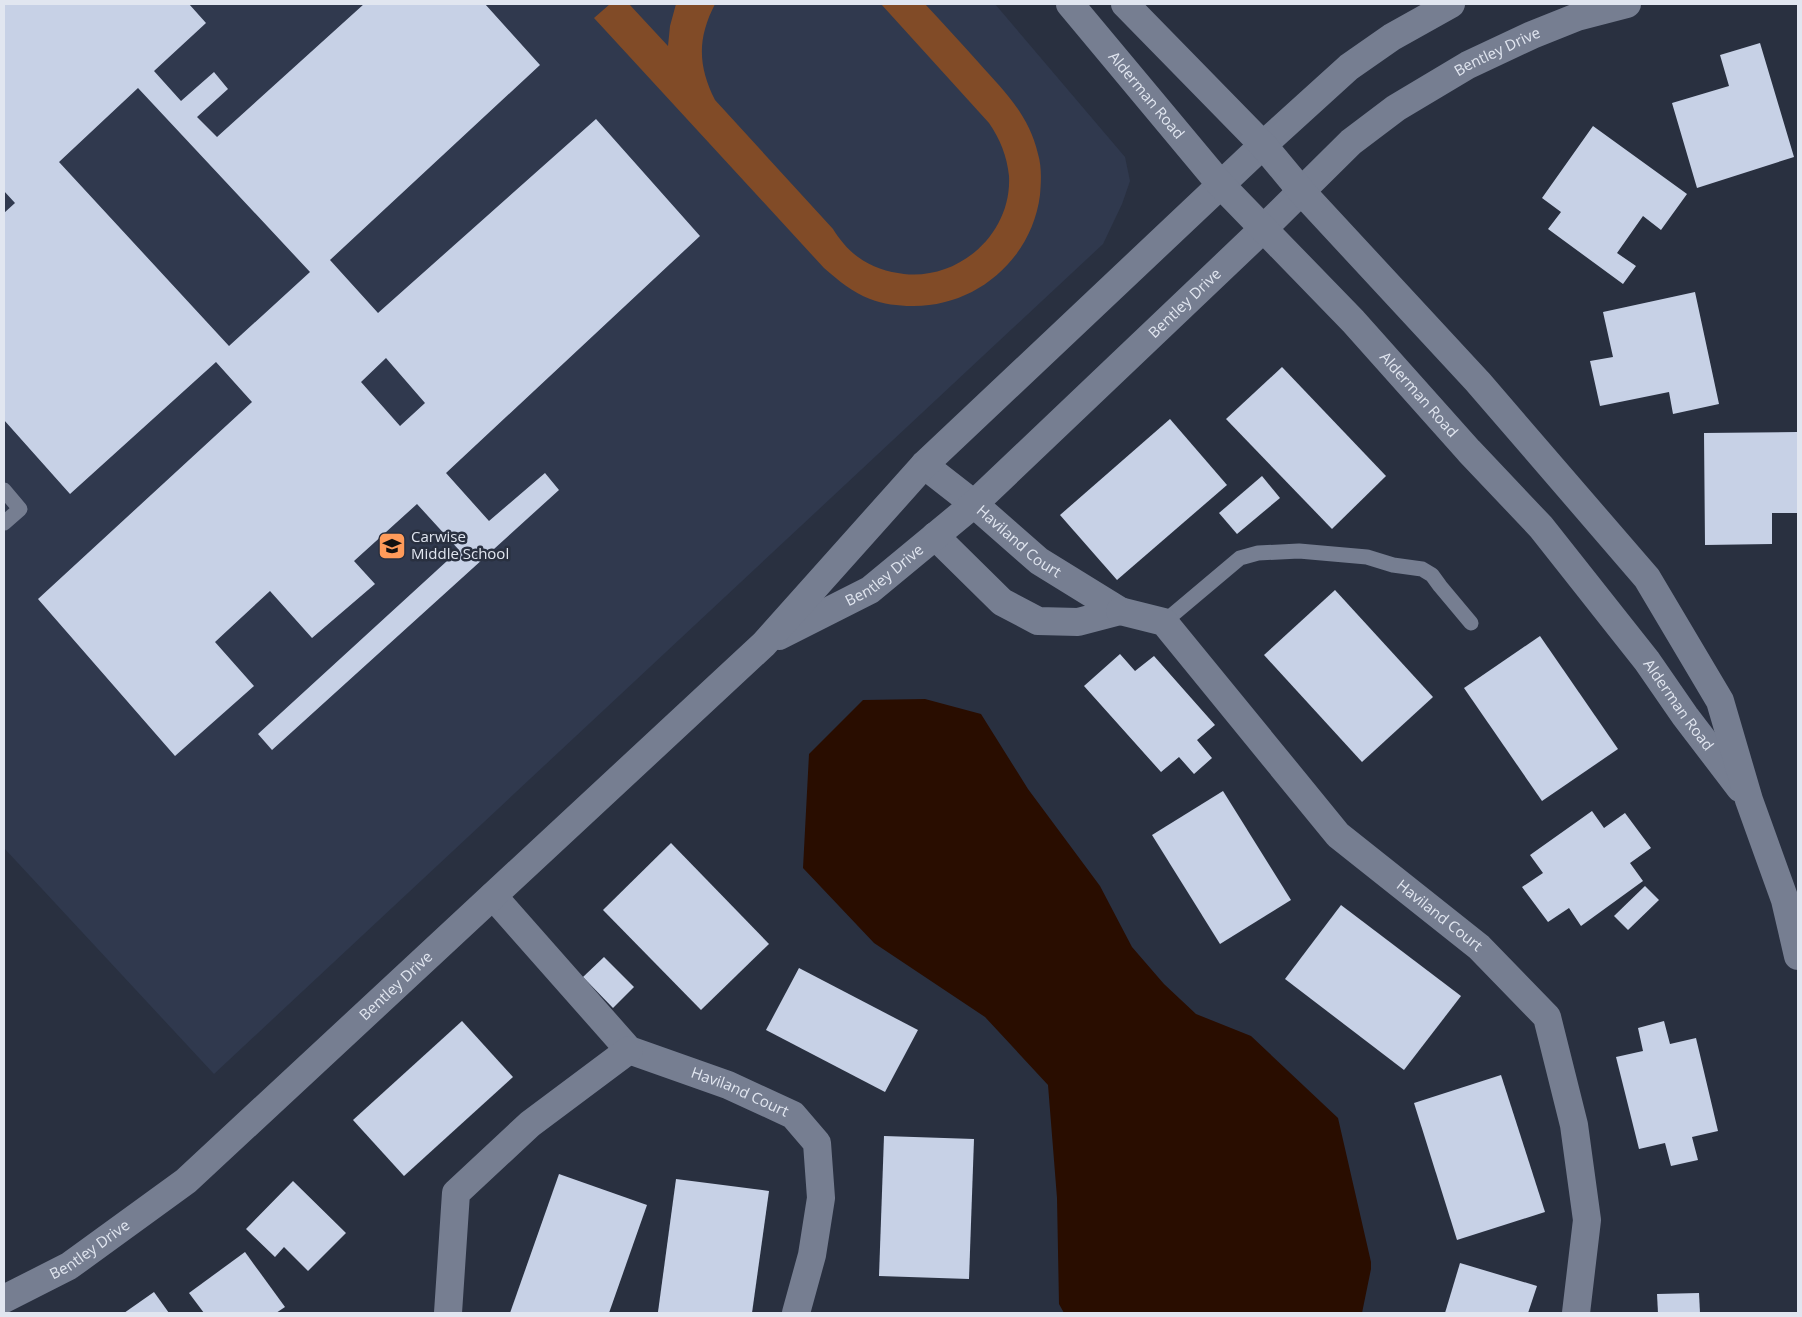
<svg xmlns="http://www.w3.org/2000/svg" width="1802" height="1317" font-family="'Open Sans',sans-serif">
<style>
.built{fill:#30394e}
.green{fill:#814b27}
.water{fill:#290d00}
.building{fill:#c7d1e6;fill-rule:evenodd}
.lines{fill:none;stroke-linecap:round;stroke-linejoin:round}
.service{stroke:#767e91;stroke-width:15}
.minor{stroke:#767e91;stroke-width:28}
.tertiary{stroke:#767e91;stroke-width:28}
.labels{text-anchor:middle;stroke-width:5;stroke-linejoin:round;paint-order:stroke}
.street-label{font-size:15px;fill:#e1e6f0;stroke:#293040}
.poi-label{font-size:15px;fill:#e1e6f0;stroke:#293040;text-anchor:start}
</style>
<rect width="100%" height="100%" fill="#293040"/>
<path class="built" d="M4,4h991l130,153 5,24 -8,23 -19,40 -889,830 -210,-226z"/>
<path class="green" d="M610,4h19l39,42 2,-20 6,-22h39c-18,35 -17,62 0,96l118,129c7,11 15,21 25,28 13,10 30,15 46,17 56,6 108,-41 105,-98 -2,-20 -9,-37 -20,-53l-108,-119h44c18,19 36,39 54,59 26,29 50,52 59,91 4,13 3,28 2,41 -8,64 -64,112 -128,111 -14,0 -29,-2 -42,-7 -18,-7 -31,-18 -46,-31l-230,-250z"/>
<path class="water" d="M925,699l56,15 47,75 72,97 32,61 32,37 32,30 55,22 87,82 33,144v7l-9,44h-298l-5,-9 -2,-106 -9,-113 -63,-68 -111,-74 -71,-75 6,-114 54,-54z"/>
<g class="building">
<path d="M4,4h185l17,19 -52,48 27,30 33,-29 14,17 -31,28 20,20 147,-133h121l55,61 -210,195 48,53 218,-194 104,117 -254,237 43,48 56,-48 14,17 -287,260 -14,-16 201,-184 -42,-46 -63,57 21,23 -63,54 -42,-47 -55,51 39,44 -79,70 -137,-157 214,-197 -36,-40 -146,132 -66,-74v-207l11,-10 -11,-12zM138,88l172,184 -81,74 -170,-184zM386,358l39,45 -25,23 -39,-44z"/>
<path d="M1760,43l34,114 -97,31 -25,-85 57,-17 -9,-31z"/>
<path d="M1593,126l94,68 -26,36 -18,-14 -26,37 19,13 -13,18 -75,-55 13,-17 -19,-14z"/>
<path d="M1695,292l24,112 -46,10 -4,-22 -69,14 -10,-45 23,-4 -10,-45z"/>
<path d="M1282,367l104,109 -54,53 -106,-110z"/>
<path d="M1170,419l57,66 -110,95 -57,-65z"/>
<path d="M1798,432v81h-26v31l-67,1 -1,-112z"/>
<path d="M1262,476l18,22 -43,36 -18,-21z"/>
<path d="M1335,590l98,107 -71,65 -98,-107z"/>
<path d="M1540,636l78,113 -76,52 -78,-113z"/>
<path d="M1120,654l15,17 19,-15 61,69 -18,15 15,18 -18,16 -15,-17 -18,15 -77,-86z"/>
<path d="M1223,791l68,109 -71,44 -68,-109z"/>
<path d="M1592,811l12,17 21,-15 26,35 -21,15 13,18 -62,45 -12,-18 -21,14 -26,-35 21,-14 -13,-18z"/>
<path d="M671,843l98,101 -68,66 -98,-100z"/>
<path d="M1645,886l14,14 -31,30 -14,-14z"/>
<path d="M1341,905l120,91 -57,74 -119,-91z"/>
<path d="M604,957l30,30 -21,21 -30,-31z"/>
<path d="M799,968l119,62 -33,62 -119,-62z"/>
<path d="M462,1021l51,56 -109,99 -51,-56z"/>
<path d="M1664,1021l6,23 26,-6 22,93 -26,6 6,23 -27,6 -6,-23 -26,6 -23,-92 27,-6 -5,-23z"/>
<path d="M1501,1075l44,137 -88,28 -43,-137z"/>
<path d="M884,1136l90,3 -5,140 -90,-3z"/>
<path d="M559,1174l88,31 -38,108h-99z"/>
<path d="M676,1179l93,12 -17,122 -94,-1z"/>
<path d="M293,1181l53,52 -38,38 -24,-24 -9,10 -29,-28z"/>
<path d="M245,1252l40,55 -9,6h-72l-15,-20z"/>
<path d="M1460,1263l77,23 -9,27h-83z"/>
<path d="M154,1292l15,21h-45z"/>
<path d="M1699,1293l1,20h-42l-1,-19z"/>
</g>
<g class="lines">
<g class="service">
<path d="M4,490l16,19 -16,14"/>
<path d="M1164,622l76,-64 18,-5 41,-2 68,6 26,8 29,4 10,6 8,11 31,37"/>
</g>
<g class="minor">
<path id="s1" d="M924,465l50,39 65,57 81,50 -42,11 -40,-1 -36,-19 -67,-66"/>
<path id="s2" d="M1120,611l44,11 174,213 141,112 68,70 27,108 13,95 -11,93"/>
<path id="s3" d="M779,636l91,-46 104,-86 289,-275 88,-87 45,-34 72,-43 64,-30 45,-18 50,-13"/>
<path id="s4" d="M493,896l136,154 99,35 65,30 24,28 4,55 -9,57 -16,58"/>
<path id="s5" d="M4,1299l65,-33 117,-85 578,-537 160,-179 339,-320 86,-78 43,-30 59,-33"/>
<path d="M448,1313l8,-120 74,-69 99,-74"/>
</g>
<g class="tertiary">
<path id="s6" d="M1070,4l151,181 132,136 116,130 72,76 106,134 38,55 55,72"/>
<path d="M1125,4l138,141 39,47 176,190 169,196 73,123 29,99 36,100 13,56"/>
</g>
</g>
<defs>
<g id="school-square" transform="scale(1.4375)"><rect x="-9" y="-9" width="18" height="18" rx="4" fill="#ff9b5a" stroke="#293040"/><path d="M0-5L7-2L0 1L-7-2ZM-4 1L0 2.5L4 1V4Q0 6-4 4Z" fill="#111"/></g>
</defs>
<g fill-rule="evenodd">
<use href="#school-square" x="392" y="546"/>
</g>
<g class="labels">
<g class="street-label">
<text dy="5" stroke="none"><textPath href="#s3" startOffset="932">Bentley Drive</textPath></text>
<text dy="5" stroke="none"><textPath href="#s6" startOffset="119">Alderman Road</textPath></text>
<text dy="5" stroke="none"><textPath href="#s3" startOffset="528">Bentley Drive</textPath></text>
<text dy="5" stroke="none"><textPath href="#s6" startOffset="524">Alderman Road</textPath></text>
<text dy="5" stroke="none"><textPath href="#s1" startOffset="122">Haviland Court</textPath></text>
<text dy="5" stroke="none"><textPath href="#s3" startOffset="122">Bentley Drive</textPath></text>
<text dy="5" stroke="none"><textPath href="#s6" startOffset="929">Alderman Road</textPath></text>
<text dy="5" stroke="none"><textPath href="#s2" startOffset="450">Haviland Court</textPath></text>
<text dy="5" stroke="none"><textPath href="#s5" startOffset="504">Bentley Drive</textPath></text>
<text dy="5" stroke="none"><textPath href="#s4" startOffset="324">Haviland Court</textPath></text>
<text dy="5" stroke="none"><textPath href="#s5" startOffset="99">Bentley Drive</textPath></text>
</g>
<g class="poi-label">
<text x="411" y="542">Carwise<tspan x="411" dy="17">Middle School</tspan></text>
</g>
</g>
<rect width="1802" height="1317" fill="none" stroke="#e1e6f0" stroke-width="10"/>
</svg>
